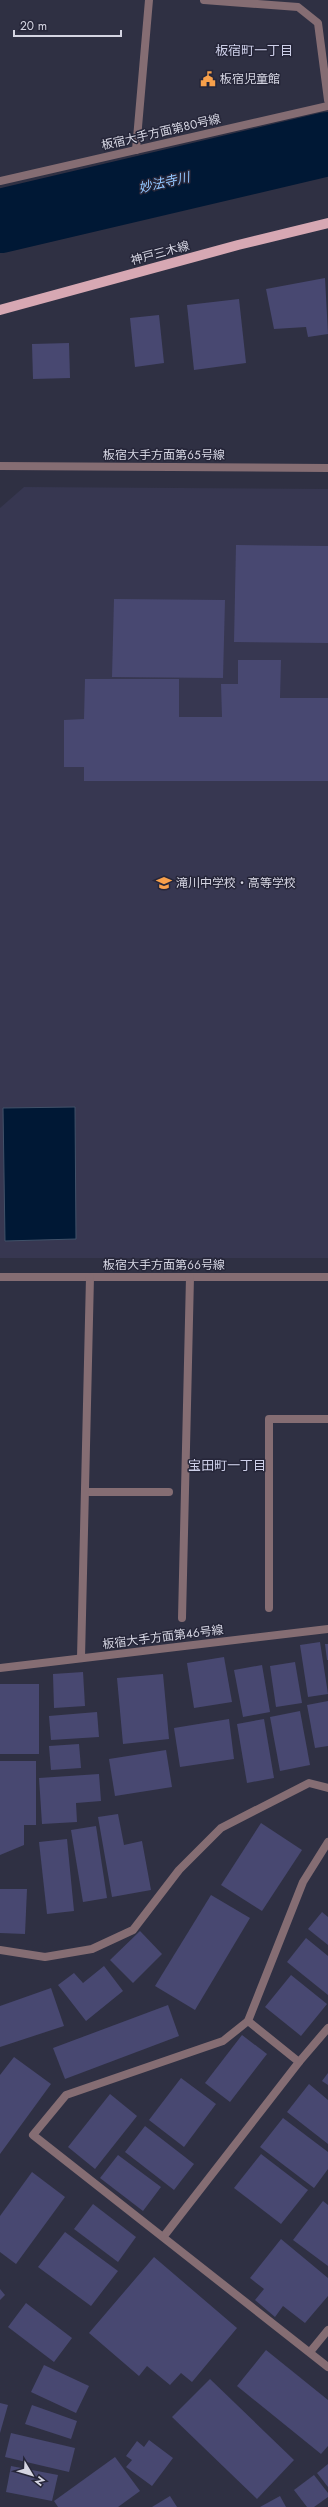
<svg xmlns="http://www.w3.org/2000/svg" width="328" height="2507" font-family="Jost,'Noto Sans JP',sans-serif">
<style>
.built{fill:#373751}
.water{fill:#001835;stroke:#405169}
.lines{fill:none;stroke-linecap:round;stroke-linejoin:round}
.river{stroke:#001835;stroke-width:64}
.building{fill:#484871}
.street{stroke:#856d73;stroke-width:8}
.primary{stroke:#d7a8b3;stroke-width:10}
.labels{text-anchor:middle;stroke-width:3;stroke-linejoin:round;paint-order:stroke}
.poi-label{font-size:12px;fill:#d5d5e2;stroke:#262639;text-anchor:start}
.street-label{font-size:12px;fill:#d5d5e2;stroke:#262639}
.neighbourhood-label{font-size:13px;fill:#ced0e9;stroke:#262639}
.water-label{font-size:13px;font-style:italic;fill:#92c6ff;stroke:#262639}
</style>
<rect width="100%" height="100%" fill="#2f3043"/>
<path class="built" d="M24,487l304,2v769h-328v-750z"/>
<path class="water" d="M75,1107l1,132 -71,2 -2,-133z"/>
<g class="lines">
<path class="river" d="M0,221l328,-77"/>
</g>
<g class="building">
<path d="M325,278l3,56 -20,3 -2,-10 -32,2 -8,-40z"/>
<path d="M239,299l7,64 -52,7 -7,-65z"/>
<path d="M159,315l5,48 -29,4 -5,-49z"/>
<path d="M69,343l1,35 -37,1 -1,-35z"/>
<path d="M236,545l92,1v97l-94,-1z"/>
<path d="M114,599l111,1 -2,78 -111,-1z"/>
<path d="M238,660h43l-1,38h48v83h-244v-14h-20v-47l20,-1 1,-40h94v38h43l-1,-33h17z"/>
<path d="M320,1642l8,52 -20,3 -8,-52z"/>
<path d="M325,1644h3v16h-1z"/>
<path d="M224,1657l8,45 -38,6 -7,-45z"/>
<path d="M295,1662l7,41 -26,4 -6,-41z"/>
<path d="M262,1665l8,47 -27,5 -9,-47z"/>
<path d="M83,1672l2,34 -31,2 -1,-34z"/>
<path d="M163,1674l6,65 -46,5 -6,-66z"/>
<rect x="0" y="1684" width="39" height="70"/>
<path d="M328,1701v45l-13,2 -8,-43z"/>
<path d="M300,1711l10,54 -30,6 -10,-54z"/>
<path d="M97,1712l2,25 -48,3 -2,-24z"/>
<path d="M229,1719l5,40 -54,8 -6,-39z"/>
<path d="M264,1719l10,59 -27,5 -10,-59z"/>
<path d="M79,1744l2,24 -30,2 -2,-24z"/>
<path d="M166,1750l6,37 -57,9 -6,-37z"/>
<path d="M0,1761h36v64h-12v20l-24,10z"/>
<path d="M99,1774l2,27 -25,2 1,19 -35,2 -3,-46z"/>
<path d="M118,1814l6,31 18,-4 9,49 -39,7 -14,-80z"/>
<path d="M261,1823l41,27 -40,61 -41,-26z"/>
<path d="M96,1826l11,72 -24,4 -12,-72z"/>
<path d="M67,1839l7,72 -27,3 -8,-72z"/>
<path d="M0,1889h27l-2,45 -25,-1z"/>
<path d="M211,1895l39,23 -55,92 -40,-24z"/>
<path d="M322,1912l6,5v28l-20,-16z"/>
<path d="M140,1931l22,23 -29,29 -23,-23z"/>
<path d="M306,1938l22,18v39l-41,-33z"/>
<path d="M104,1966l19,25 -37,30 -28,-36 16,-12 9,10z"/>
<path d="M291,1975l36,29 -26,32 -36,-29z"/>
<path d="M51,1988l13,38 -64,21v-41z"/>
<path d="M168,2005l11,31 -114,43 -12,-31z"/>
<path d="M242,2035l25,19 -37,48 -25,-19z"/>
<path d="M14,2057l37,27 -51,70v-79z"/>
<path d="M328,2073v12l-6,-4z"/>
<path d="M181,2078l35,26 -32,43 -35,-27z"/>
<path d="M309,2084l19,16v44l-41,-32z"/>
<path d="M110,2094l27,22 -42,53 -27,-22z"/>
<path d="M283,2118l45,34v17l-14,19 -54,-41z"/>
<path d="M145,2126l49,38 -20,26 -49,-38z"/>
<path d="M261,2154l47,36 -27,34 -47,-36z"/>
<path d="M118,2155l43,32 -18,24 -43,-33z"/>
<path d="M32,2172l33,25 -49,67 -16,-12v-36z"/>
<path d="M323,2201l5,4v61l-35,-26z"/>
<path d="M93,2204l43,33 -18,25 -44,-33z"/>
<path d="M65,2232l53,39 -27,35 -53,-39z"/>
<path d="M281,2239l47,39v18l-23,27 -22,-17 -8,11 -20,-17 9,-11 -14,-11z"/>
<path d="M154,2257l83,71 -45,54 -11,-9 -11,12 -23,-19 -8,10 -50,-43z"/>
<path d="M0,2289l5,6 -5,5z"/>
<path d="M26,2303l46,35 -18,24 -46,-35z"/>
<path d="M266,2350l62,50v46l-7,8 -84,-68z"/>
<path d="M44,2365l45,21 -13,27 -45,-21z"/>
<path d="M210,2379l84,81 -37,39 -85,-82z"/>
<path d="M0,2403l8,2 -8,28z"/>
<path d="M32,2405l45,16 -6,18 -46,-15z"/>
<path d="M11,2433l64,15 -6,24 -64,-15z"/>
<path d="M149,2440l24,18 -21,28 -26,-19 6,-7 -6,-4 11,-15 7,6z"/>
<path d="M115,2457l25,34 -22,16h-60l-4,-6z"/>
<path d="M328,2464v23l-11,-14z"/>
<path d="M11,2466l47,9 -6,26 -46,-9z"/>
<path d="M314,2475l14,18v4l-14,10h-7l-13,-17z"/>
<path d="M170,2496l7,11h-25z"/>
<path d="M280,2496l6,11h-26z"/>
</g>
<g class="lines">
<g class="street">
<path d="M204,0l94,7 20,16 10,77"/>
<path d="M136,150l13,-150"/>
<path d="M0,181l328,-75"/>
<path d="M0,466l328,2"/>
<path d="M0,1277h328"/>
<path d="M85,1492h84"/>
<path d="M269,1608v-189h59"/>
<path d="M182,1618l8,-341"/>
<path d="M81,1658l9,-381"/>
<path d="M0,1668l328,-39"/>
<path d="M328,1842l-25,40 -55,139 -25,20 -157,54 -33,40 295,232"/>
<path d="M0,1950l45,7 47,-8 41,-19 46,-60 42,-42 88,-45 19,5"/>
<path d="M299,2062l29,-34"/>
<path d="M164,2236l135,-174 -51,-41"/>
<path d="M310,2352l18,-22"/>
</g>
<path class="primary" d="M0,310l238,-65 90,-22"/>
</g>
<defs>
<g id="civic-bare" transform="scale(1.2)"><path d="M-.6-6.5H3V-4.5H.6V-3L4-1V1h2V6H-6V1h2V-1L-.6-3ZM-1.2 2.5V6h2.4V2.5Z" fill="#f8a04b" stroke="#262639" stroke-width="2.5" paint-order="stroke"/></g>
<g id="school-bare" transform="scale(1.2)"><path d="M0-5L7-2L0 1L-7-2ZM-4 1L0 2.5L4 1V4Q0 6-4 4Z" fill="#f8a04b" stroke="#262639" stroke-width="2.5" paint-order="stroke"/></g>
</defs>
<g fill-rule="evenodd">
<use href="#civic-bare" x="208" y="79"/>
<use href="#school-bare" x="164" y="883"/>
</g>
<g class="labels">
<g class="poi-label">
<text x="220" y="83">板宿児童館</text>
<text x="176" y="887">滝川中学校・高等学校</text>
</g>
<g class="street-label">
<text transform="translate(161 132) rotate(-13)" y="4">板宿大手方面第８０号線</text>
<text transform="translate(160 253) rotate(-15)" y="4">神戸三木線</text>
<text x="164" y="459">板宿大手方面第６５号線</text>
<text x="164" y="1269">板宿大手方面第６６号線</text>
<text transform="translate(163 1637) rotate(-7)" y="4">板宿大手方面第４６号線</text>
</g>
<g class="neighbourhood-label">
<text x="254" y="55">板宿町一丁目</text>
<text x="227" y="1470">宝田町一丁目</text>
</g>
<g class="water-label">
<text transform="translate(164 182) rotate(-13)" y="5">妙法寺川</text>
</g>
</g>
<g transform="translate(32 2475) rotate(128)" stroke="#262639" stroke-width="3" paint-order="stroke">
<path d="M0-3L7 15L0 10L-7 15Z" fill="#d5d5e2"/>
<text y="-6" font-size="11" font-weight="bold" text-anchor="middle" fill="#d5d5e2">N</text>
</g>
<path d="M14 30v6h107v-6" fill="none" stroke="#d5d5e2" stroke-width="2"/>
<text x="20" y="30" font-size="12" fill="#d5d5e2" stroke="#262639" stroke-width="3" paint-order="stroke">20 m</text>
</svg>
